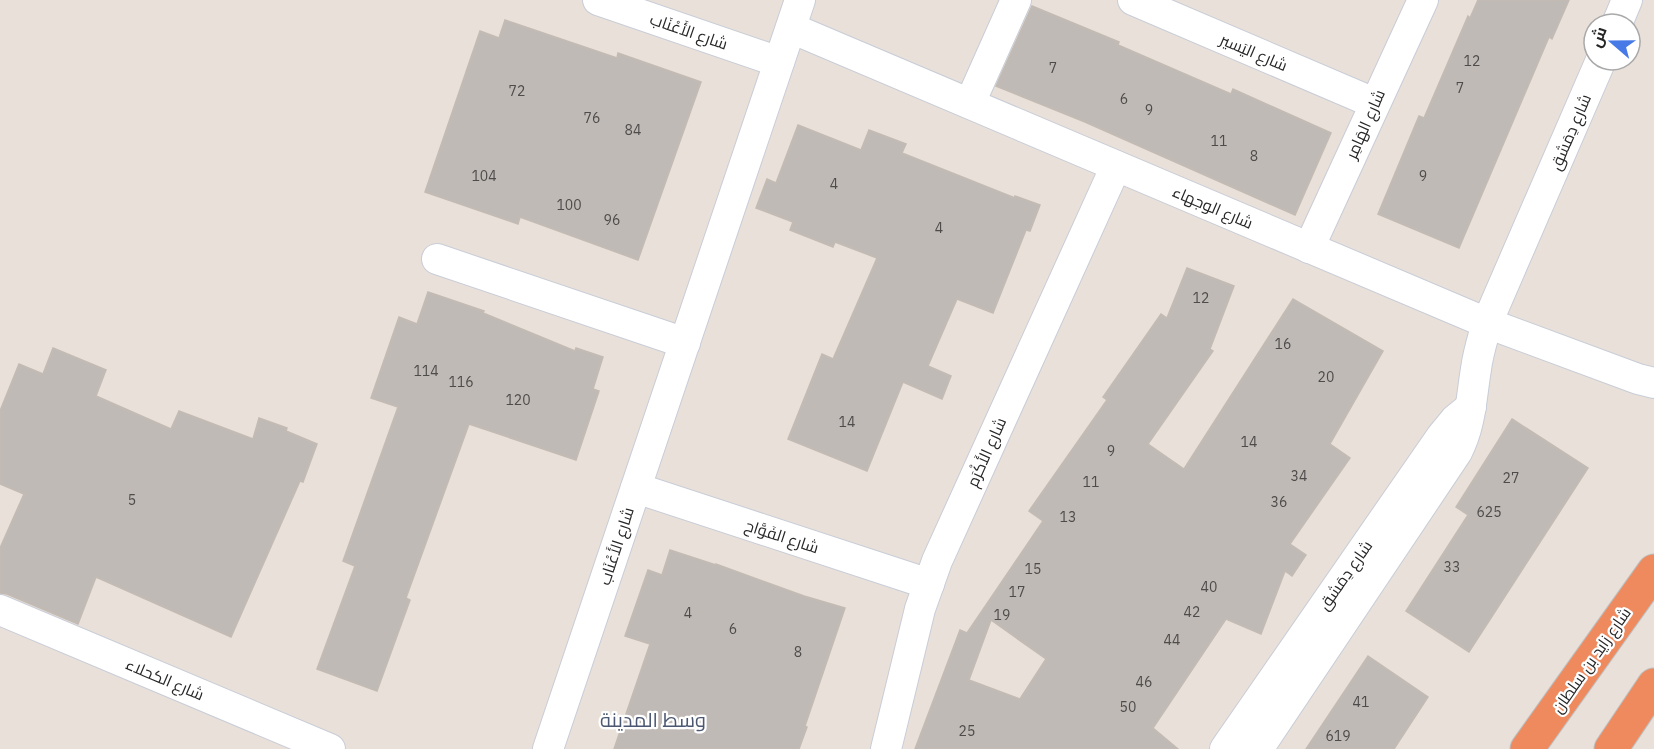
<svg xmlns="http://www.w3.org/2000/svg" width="1654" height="749" font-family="'IBM Plex Sans',Cairo,sans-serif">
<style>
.building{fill:#c0bab6;stroke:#c3bbb3;stroke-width:1.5;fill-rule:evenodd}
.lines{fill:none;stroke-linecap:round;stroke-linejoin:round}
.street-casing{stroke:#c8cdd7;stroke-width:32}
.highway-casing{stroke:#bebebe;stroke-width:35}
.street{stroke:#fff;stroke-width:30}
.highway{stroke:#ee8a5e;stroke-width:33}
.labels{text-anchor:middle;stroke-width:4.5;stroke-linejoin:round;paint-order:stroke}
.number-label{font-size:14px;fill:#4d4c4b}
.street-label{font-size:16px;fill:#272727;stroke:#fff}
.quarter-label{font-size:20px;fill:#4c5872;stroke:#fff}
</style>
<rect width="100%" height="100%" fill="#e8e0d9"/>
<g class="building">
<path d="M1478,0h91l-17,39 -3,-2 -90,211 -81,-34 41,-98 5,2 44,-102 2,2z"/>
<path d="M1032,6l87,36 -1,3 113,49 2,-5 98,44 -36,82 -210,-93 -89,-36z"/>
<path d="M505,20l112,38 1,-5 83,29 -63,178 -118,-43 -2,7 -93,-32 55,-161 19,7z"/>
<path d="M798,125l63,25 8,-20 37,14 -4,9 113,45v-2l25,9 -10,26 -4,-1 -33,83 -36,-14 -29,67 23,10 -9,23 -39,-17 -36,89 -79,-32 34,-85 11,5 44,-101 -42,-16 -2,5 -43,-17 3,-8 -37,-14 11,-29 9,4z"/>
<path d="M1187,268l47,18 -24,63 3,2 -65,93 36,25 109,-170 90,52 -53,93 20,14 -60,86 16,11 -14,21 -7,-5 -24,63 -35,-15 -73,109 25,21h-263l45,-119 7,3 76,-112 -14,-10 78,-111 -4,-3 58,-83 6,4zM991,620l55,39 -26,40 -51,-19z"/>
<path d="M428,292l56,19 -1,2 92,38 1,-3 27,9 -10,32 6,2 -23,69 -107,-36 -63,174 4,2 -33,91 -60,-22 38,-103 -12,-5 55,-154 -27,-9 28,-81 18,7z"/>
<path d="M53,348l53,22 -10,26 75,33 8,-18 74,28 6,-21 28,10 -1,3 31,13 -14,38 -3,-1 -69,156 -135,-60 -18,47 -71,-30 -7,-1v-45l24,-54 -24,-10v-73l19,-47 24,10z"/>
<path d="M1512,419l76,49 -119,184 -63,-41 62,-96 -12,-8z"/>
<path d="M670,550l46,15v-1l88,32 41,12 -40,118 2,1 -8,22h-185l36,-105 -25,-8 23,-66 14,5z"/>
<path d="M1368,656l60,41 -34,52h-88z"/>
</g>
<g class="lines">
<g class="street-casing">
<g id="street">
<path d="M598,0l181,62"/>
<path d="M1133,0l241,103"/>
<path d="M1617,24l10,-24"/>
<path d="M791,28l696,295 151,56 16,4"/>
<path d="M970,103l46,-103"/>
<path d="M1309,248l114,-248"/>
<path d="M437,259l248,84"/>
<path d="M636,488l293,96"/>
<path d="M0,610l330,139"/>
<path d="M548,749l252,-749"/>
<path d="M886,749l34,-140 17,-48 179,-395"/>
<path d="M1225,749l216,-312 14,-17 16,-13"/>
<path d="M1258,749l199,-297c14,-27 14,-53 19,-83 2,-16 7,-31 11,-46l114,-263"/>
</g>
</g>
<g class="highway-casing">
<g id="highway">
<path d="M1527,749l127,-178"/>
<path d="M1611,749l43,-64"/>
</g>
</g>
<use href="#street" class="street"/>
<use href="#highway" class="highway"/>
</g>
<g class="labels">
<g class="number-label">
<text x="1472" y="66">12</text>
<text x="1053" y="73">7</text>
<text x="1460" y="93">7</text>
<text x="517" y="96">72</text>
<text x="1124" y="104">6</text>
<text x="1149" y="115">9</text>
<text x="592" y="123">76</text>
<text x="633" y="135">84</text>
<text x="1219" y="146">11</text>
<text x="1254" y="161">8</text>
<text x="484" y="181">104</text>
<text x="1423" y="181">9</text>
<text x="834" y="189">4</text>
<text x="569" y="210">100</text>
<text x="612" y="225">96</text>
<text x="939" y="233">4</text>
<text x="1201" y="303">12</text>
<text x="1283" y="349">16</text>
<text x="426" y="376">114</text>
<text x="1326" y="382">20</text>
<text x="461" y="387">116</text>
<text x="518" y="405">120</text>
<text x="847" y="427">14</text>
<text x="1249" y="447">14</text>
<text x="1111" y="456">9</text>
<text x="1299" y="481">34</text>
<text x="1511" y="483">27</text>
<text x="1091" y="487">11</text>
<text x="132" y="505">5</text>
<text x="1279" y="507">36</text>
<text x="1489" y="517">625</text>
<text x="1068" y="522">13</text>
<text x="1452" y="572">33</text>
<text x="1033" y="574">15</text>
<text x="1209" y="592">40</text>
<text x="1017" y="597">17</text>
<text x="1192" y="617">42</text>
<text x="688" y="618">4</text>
<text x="1002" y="620">19</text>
<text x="733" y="634">6</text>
<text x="1172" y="645">44</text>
<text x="798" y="657">8</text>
<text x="1144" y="687">46</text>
<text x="1361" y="707">41</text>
<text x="1128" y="712">50</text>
<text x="967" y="736">25</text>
<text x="1338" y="741">619</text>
</g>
<g class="street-label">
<text transform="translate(689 31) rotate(19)" y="6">شارع الأَعْنَاب</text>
<text transform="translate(1254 52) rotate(23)" y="6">شارع اليَسير</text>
<text transform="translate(1365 124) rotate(-66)" y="6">شارع الهَامِر</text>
<text transform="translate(1570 132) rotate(-67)" y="6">شارع دِمَشق</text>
<text transform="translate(1213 207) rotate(23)" y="6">شارع الوجهاء</text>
<text transform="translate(986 452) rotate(-66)" y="6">شارع الأَكْرَم</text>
<text transform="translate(782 536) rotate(18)" y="6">شارع الفَوَّاح</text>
<text transform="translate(616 546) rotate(-72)" y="6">شارع الأَعْنَاب</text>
<text transform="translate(1345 575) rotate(-55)" y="6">شارع دِمَشق</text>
<text transform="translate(1591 660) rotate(-55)" y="6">شارع زايد بن سلطان</text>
<text transform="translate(165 679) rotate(23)" y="6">شارع الكحلاء</text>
</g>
<g class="quarter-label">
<text x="653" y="727">وسط المدينة</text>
</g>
</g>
<g transform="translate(1612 42) rotate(290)"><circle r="28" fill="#ffffff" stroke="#a9a9a9" stroke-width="1.5"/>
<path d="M0-4.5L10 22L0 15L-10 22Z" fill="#4779e7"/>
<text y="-9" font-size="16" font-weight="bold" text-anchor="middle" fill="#272727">ش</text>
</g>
</svg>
